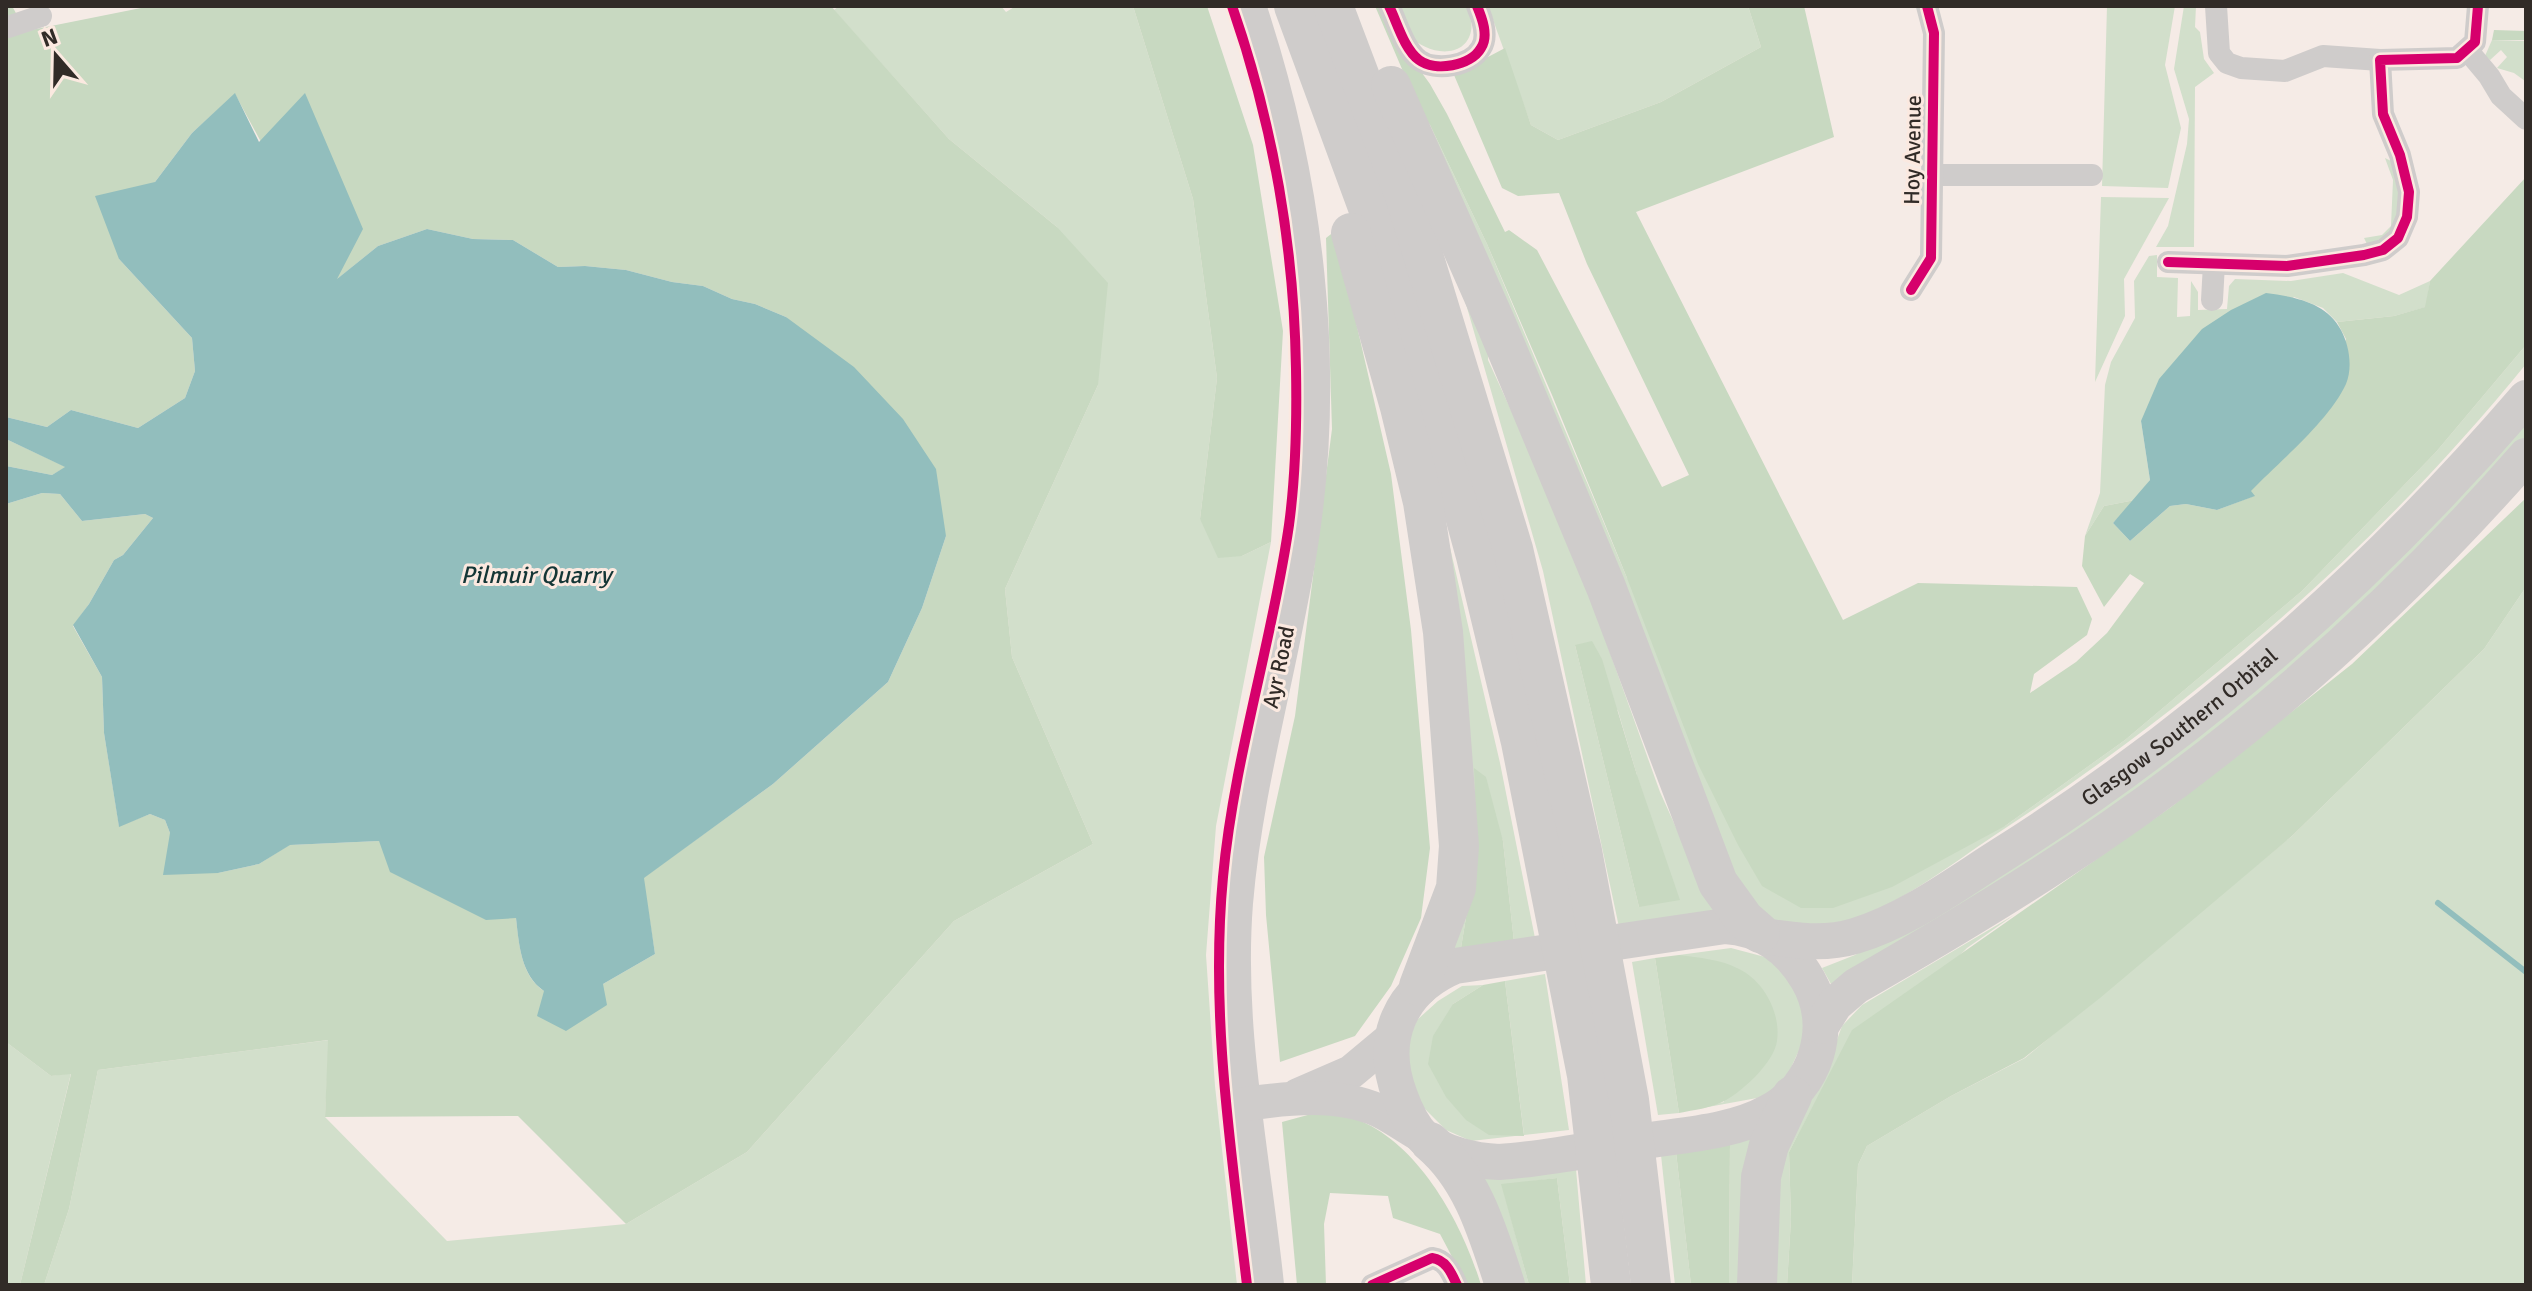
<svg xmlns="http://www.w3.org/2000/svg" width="2532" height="1291" font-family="Signika,sans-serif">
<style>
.green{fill:#d2dfcb;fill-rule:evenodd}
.forest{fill:#c8d9c1}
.water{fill:#92bebd}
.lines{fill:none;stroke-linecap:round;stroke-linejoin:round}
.stream{stroke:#92bebd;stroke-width:6}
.minor{stroke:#cfcccb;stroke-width:22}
.primary{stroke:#cfcccb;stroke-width:34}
.trunk{stroke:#cfcccb;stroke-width:36}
.motorway{stroke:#cfcccb;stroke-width:40}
.cycleway-casing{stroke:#fbe9e0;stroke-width:15}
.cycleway{stroke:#d6006c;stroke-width:10}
.labels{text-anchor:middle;stroke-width:6;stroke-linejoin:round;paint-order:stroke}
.street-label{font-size:22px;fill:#312b27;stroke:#fbe9e0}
.water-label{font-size:24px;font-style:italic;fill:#143636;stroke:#fbe9e0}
</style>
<rect width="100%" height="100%" fill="#f5ebe6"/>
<g class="green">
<path d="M839,6h162l5,6 10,-6h117l60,193 24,179 -17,141 42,37 29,-14 -55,284 -10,129 9,131 22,199h-1193l25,-76 29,-139 231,-30 -4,77 122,124 179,-17 121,-72 207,-231 139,-77 -81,-187 -7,-68 93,-204 -41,-158 -108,-88 -115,-129z"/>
<path d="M1396,6h71c2,7 6,18 4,25 -6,30 -47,23 -61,4 -6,-8 -9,-20 -14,-29z"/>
<path d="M1488,6h260l13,41 -100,55 -103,38 -27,-15z"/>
<path d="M2107,6h68l-10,59 16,63 -13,60 -66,-2z"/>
<path d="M2184,6h12l-1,21 5,5 4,27 10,14 -19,14 -1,160h-38l12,-21 19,-82 2,-25 -15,-50z"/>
<path d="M2492,40l34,1 -1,40 -11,-8 -17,-5 10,-11 -6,-7 -11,10 -5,-4z"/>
<path d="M1430,125l57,119 140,334 378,248 120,-86 177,-149 134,-139 90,-107v19c-150,185 -332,341 -531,471 -45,30 -93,69 -146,85 -27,8 -70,8 -94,-9 -6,-4 -11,-12 -15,-18z"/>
<path d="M2385,158l8,4c8,32 15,72 -26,82l-3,-6 18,-3 9,-9 2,-46z"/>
<path d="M2101,197l68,1 -45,81 1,37 -30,66z"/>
<path d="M2157,255v22l21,1 -1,39 13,-1 1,-35 7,11v18l29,-1 2,-23 6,-7 56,2 52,-8 56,22 31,-14 -4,26 -32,9 -57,6 -14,-14 -29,-11 -153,124 9,59 -15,20 -31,6 -19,30 15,-43 5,-108 6,-23 24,-44 -1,-37 15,-25z"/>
<path d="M1455,266l34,70 -1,24 56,122 51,129 65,181 37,82 19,37 -97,16 -76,-356zM1575,645l43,66 19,64 2,132z"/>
<path d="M2526,420v16l-22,26 -191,188 -150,125 -142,95 -190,114 -9,-16 33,-13 89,-48z"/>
<path d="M1445,526l55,237 35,175 -21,4 -11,-101 -29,-72 1,93 -14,86 -15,4z"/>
<path d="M2526,587v698h-674l6,-120 9,-19 84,-50 74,-38 267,-222 192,-187z"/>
<path d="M2014,915l-47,33 -150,151 -28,53 2,67 -4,66h-19l5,-131 50,-76 19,-52 20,-21z"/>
<path d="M1731,948l34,9 20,16 18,28 4,32 -18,39 -21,24 -71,13 27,-7 -45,-147z"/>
<path d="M1655,958l24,155 -21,2 -26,-153z"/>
<path d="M1545,974l24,156 -98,11 -25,-11 -25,-25 -13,-36 -2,-24 11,-25 21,-19 24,-15 21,-1 -30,19 71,131 -19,-154z"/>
<path d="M6,1042l45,34 20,-3 -51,212h-14z"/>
<path d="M1755,1134l-12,151h-14l1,-141z"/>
<path d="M1676,1152l15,133h-16l-14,-130z"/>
<path d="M1576,1169l10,116h-16l-13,-107 -55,7 27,100h-8l-46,-108z"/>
</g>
<g class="forest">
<path d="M6,6h6l14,25 125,-25h680l118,133 108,88 51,56 -10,102 -93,204 7,68 81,187 -139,77 -207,231 -121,72 -108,-108 -193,1 3,-77 -230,30 -29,139 -25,76h-24l51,-211 -20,2 -45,-34v-538l36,-11 18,1 22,27 63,-7 8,4 -30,37 -9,5 -25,44 -16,22 29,51 2,56 15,93 31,-12 15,6 5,13 48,40 41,-9 30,-19 90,-4 137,77c3,26 5,58 28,73l59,-7 52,-30 -12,-76 130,-94 115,-102 34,-74 24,-72 -160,-219 -31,-13 -23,-5 -29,-13 -31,-4 -46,-12 -41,-4 -27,1 -45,-27 -40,-1 -46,-10 -49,17 -42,34 -101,-186 -43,39 -37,49 -36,77 73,79 3,33 -10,27 -47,30 -67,-18 -24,17 -41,-10z"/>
<path d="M1133,6h74l46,139 30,186 -12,211 -29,14 -24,2 -18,-39 17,-141 -24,-179z"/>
<path d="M1375,6h8l20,41 27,37 17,30 58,118 4,-2 28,20 125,237 27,-12 -102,-211 -28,-71 -41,3 -16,-8 -48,-113 51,-27 26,77 27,15 103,-38 100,-55 -13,-41h56l30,131 -198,75 207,408 75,-37 159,4 15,32 -5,16 -53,39 -4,19 46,-31 31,-29 37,-50 -14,-9 -26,33 -22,-41 3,-30 19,-30 31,-6 -22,23 17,18 40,-35 16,-2 31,6 37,-14 -4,-5 71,-71 25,-81 -9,-17 57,-6 31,-9 5,-26 96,-104v168l-90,107 -134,139 -177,149 -120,86 -113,61 -59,21h-32l-39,-22 -24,-41 -40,-81 -71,-186 -75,-183 -65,-151 -57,-119 -10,-14z"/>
<path d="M2494,30l32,1v9h-34z"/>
<path d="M1335,231l56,243 20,156 19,218 -9,70 -30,68 -36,50 -75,26 -14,-147 -2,-58 31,-141 37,-287 -6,-191z"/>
<path d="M6,439l60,28 -14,8 -46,-9z"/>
<path d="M2526,498v89l-42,62 -192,187 -192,162 -76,60 -73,38 -84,50 -9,19 -6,120h-65l4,-66 -2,-67 63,-122 319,-223 181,-143z"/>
<path d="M1592,641l10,18 35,116 43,125 -41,7 -64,-262z"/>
<path d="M1474,768l12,9 17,64 11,101 -53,6 14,-86z"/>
<path d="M1679,955c20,3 42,4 60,14 25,12 42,44 38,72 -3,21 -33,49 -51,59 -13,8 -33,10 -47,13l-24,-155z"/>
<path d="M1505,981l19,155 -35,-1 -23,-15 -20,-23 -18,-33 5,-28 20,-32 30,-19z"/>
<path d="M1326,1110c11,3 24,6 35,11 60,26 102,104 120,164h-14l-27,-51 -47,-16 -5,-22 -58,-3 -6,31 2,61h-29l-15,-163z"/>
<path d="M1730,1144l-1,141h-38l-15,-133z"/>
<path d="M1557,1178l13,107h-41l-28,-101z"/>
</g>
<g class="water">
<path d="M235,93l24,49 46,-49 58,136 -26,50 41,-33 49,-17 46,10 40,1 45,27 27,-1 41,4 46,12 31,4 29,13 23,5 31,13 68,50 49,52 33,50 10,67 -24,72 -34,74 -115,102 -129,94 11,76 -52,30 4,21 -41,26 -29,-15 7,-25c-23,-16 -25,-46 -28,-73l-30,2 -96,-48 -11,-31 -89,4 -31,19 -41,9 -55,2 7,-42 -5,-13 -15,-6 -31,13 -15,-94 -2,-56 -29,-52 16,-21 25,-44 9,-5 30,-37 -8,-4 -63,7 -22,-27 -18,-1 -36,11v-38l46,9 13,-8 -59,-28v-22l41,10 24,-17 67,18 47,-30 10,-27 -3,-33 -73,-79 -24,-63 60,-14 37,-49z"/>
<path d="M2266,293c29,4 60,9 75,37 8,15 12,37 5,54 -17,37 -67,78 -95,107l4,5 -38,14 -31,-6 -16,2 -40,35 -17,-18 37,-43 -9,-59 18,-42 43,-50 29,-19z"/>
</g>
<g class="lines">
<path class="stream" d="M2438,903l88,69"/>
<g class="minor">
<path d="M1389,6c8,16 15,43 30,54 16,12 52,6 62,-12 8,-12 1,-30 -4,-42"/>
<path d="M2216,6l3,47 8,10 14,5 44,3 38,-15 57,4"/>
<path d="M8,27l33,-11"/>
<path d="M2468,51l21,25 12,20 25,23"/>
<path d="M1932,175h160"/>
<path d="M2168,262l119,4 77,-11 19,-5 15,-12 9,-21 2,-25 -9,-37 -17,-41 -3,-54 77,-2 18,-16 3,-36"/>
<path d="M1911,290l20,-32 3,-225 -7,-27"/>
<path d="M2212,300l2,-36"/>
<path d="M1372,1285l60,-27c14,2 19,14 25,27"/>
</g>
<g class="primary">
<path d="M1249,6c58,174 81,363 51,545 -19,118 -54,233 -64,352 -10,128 18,255 31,382"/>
<path d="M1298,1095l53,-23 42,-35"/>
<path d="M1245,1104c43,-6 93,-12 135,7 14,7 28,17 42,25"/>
</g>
<g class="trunk">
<path d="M1725,926c36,2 65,22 83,54 27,47 8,107 -39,132 -38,21 -89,23 -131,30 -46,7 -93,17 -139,20 -25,-1 -56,-8 -75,-24 -11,-11 -19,-28 -24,-42 -22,-57 0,-107 55,-130z"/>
<path id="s1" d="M1765,936c30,5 60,9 90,0 53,-16 102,-53 148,-82 197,-125 371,-279 523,-456"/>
<path d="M1821,1026l14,-22 21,-18c63,-36 125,-73 186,-112 180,-115 344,-258 484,-418"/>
</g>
<g class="motorway">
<path d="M1294,6l104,283 40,128 38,139 45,186 66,333 24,210"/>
<path d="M1333,6l72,190 108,353 69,302 47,249 22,185"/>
<path d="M1391,86l106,240 109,261 112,296 26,36 16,14"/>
<path d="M1351,233l49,174 23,95 20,130 16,214 -3,42 -37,98"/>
<path d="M1430,1142c43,36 58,91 75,143"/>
<path d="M1757,1285l4,-108 8,-32 23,-49"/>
</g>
<g class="cycleway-casing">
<g id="cycleway">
<path d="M1232,6c41,118 62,238 64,363 1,53 0,104 -7,156 -17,118 -55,233 -66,352 -13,137 8,272 24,408"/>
<path d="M1389,6c8,16 15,43 30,54 16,12 52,6 62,-12 8,-12 1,-30 -4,-42"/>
<path d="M2168,262l119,4 77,-11 19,-5 15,-12 9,-21 2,-25 -9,-37 -17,-41 -3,-54 77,-2 18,-16 3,-36"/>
<path d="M1911,290l20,-32 3,-225 -7,-27"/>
<path d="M1372,1285l60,-27c14,2 19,14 25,27"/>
</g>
</g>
<use href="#cycleway" class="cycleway"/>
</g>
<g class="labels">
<g class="street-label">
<text transform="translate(1912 150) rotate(-89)" y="8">Hoy Avenue</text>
<text transform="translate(1278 667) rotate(-78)" y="8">Ayr Road</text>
<text dy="8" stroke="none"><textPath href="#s1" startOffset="478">Glasgow Southern Orbital</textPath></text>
</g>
<g class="water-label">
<text x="536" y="583">Pilmuir Quarry</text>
</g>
</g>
<rect width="2532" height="1291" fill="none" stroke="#312b27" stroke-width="16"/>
<g transform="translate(56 56) rotate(340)" stroke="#fbe9e0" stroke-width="6" paint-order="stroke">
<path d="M0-6L14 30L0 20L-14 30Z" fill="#312b27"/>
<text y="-12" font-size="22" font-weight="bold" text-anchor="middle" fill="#312b27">N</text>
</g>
</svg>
